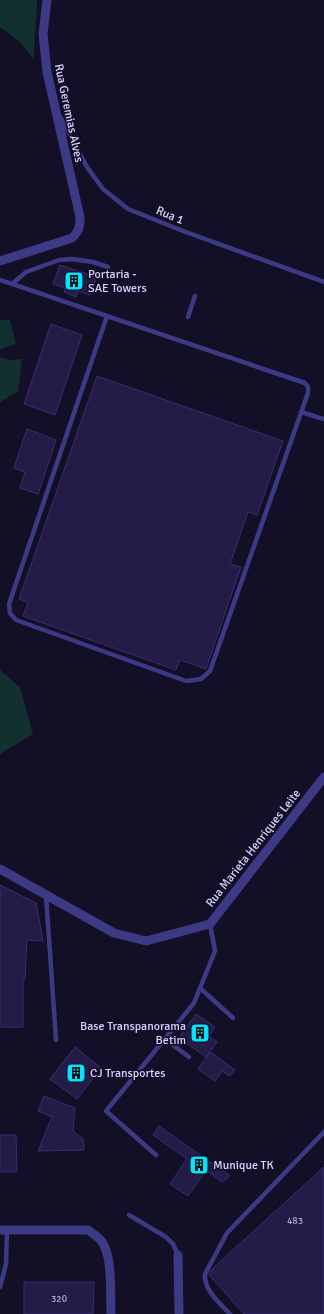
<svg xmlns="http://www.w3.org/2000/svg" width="324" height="1314" font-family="Signika,sans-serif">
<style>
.green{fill:#12302f}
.building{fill:#241b47;stroke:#3b2d73}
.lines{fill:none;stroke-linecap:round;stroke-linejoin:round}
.service{stroke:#3d3a85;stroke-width:4.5}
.minor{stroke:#3d3a85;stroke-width:9}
.labels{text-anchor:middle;stroke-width:3.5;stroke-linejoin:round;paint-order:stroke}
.number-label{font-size:10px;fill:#aca6d1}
.street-label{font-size:12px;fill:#d9d4ff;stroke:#130f26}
.poi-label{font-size:12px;fill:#d9d4ff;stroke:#130f26;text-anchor:start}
</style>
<rect width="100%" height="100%" fill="#130f26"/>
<g class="green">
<path d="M0,0h37l-3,59 -14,-17 -20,-15z"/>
<path d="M0,320h10l6,23 -16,7z"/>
<path d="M0,357l9,3 13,-1 -4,33 -18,10z"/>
<path d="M0,670l20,17 13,47 -33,20z"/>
</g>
<g class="building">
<path d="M60,265l36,12 -6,18 -12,-4 -2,6 -12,-5 1,-4 -12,-4z"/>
<path d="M51,324l31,11 -27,80 -31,-11z"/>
<path d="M97,376l186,65 -26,74 -9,-3 -18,52 11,3 -35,102 -26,-9 -4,10 -153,-54 5,-14 -9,-3z"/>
<path d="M27,429l29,11 -18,54 -18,-6 5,-16 -11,-4z"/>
<path d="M0,885l36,18 7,38 -16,-1 -2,39h-2v48h-23z"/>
<path d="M196,1014l19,13 -6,9 8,6 -11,15 -27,-19z"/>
<path d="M75,1047l26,21 -24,31 -27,-20z"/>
<path d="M210,1052l25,18 -5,6 -8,-5 -7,10 -17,-12z"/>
<path d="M44,1096l31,12 -2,23 10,8 1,11 -46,1 14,-34 -14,-6z"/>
<path d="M159,1126l71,50 -8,6 -16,-12 -18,26 -18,-12 17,-25 -34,-24z"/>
<path d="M0,1135h16l1,37h-17z"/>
<path d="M324,1167v147h-80l-35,-39 2,-5z"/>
<path d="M24,1282h70l-1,32h-69z"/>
</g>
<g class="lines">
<g class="service">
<path d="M61,118l26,49 16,22 25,20 55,22 141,51"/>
<path d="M0,280l305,103 3,4v6l-98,278 -9,8 -15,2 -170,-61 -6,-7 -1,-9 98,-288"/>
<path d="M12,284l14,-12 33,-12 13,-1 21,3 15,5"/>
<path d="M188,317l7,-21"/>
<path d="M301,412l23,7"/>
<path d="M46,895l10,145"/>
<path d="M200,988l33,30"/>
<path d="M165,1039l24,18"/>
<path d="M156,1155l-50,-44 88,-108 21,-52 -5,-27"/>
<path d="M129,1215l37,22 7,7 5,11"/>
<path d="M0,1287l6,-23 1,-34"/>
<path d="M230,1314c-11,-12 -26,-23 -25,-40l22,-41 97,-101"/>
</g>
<g class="minor">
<path d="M0,261l72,-23c7,-7 8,-10 8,-21l-33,-145 -4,-38 4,-34"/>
<path d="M0,869l114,64 32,8 64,-17 114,-147"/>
<path d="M0,1230h88c5,4 11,7 14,12 11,15 8,53 9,72"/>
<path d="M178,1255l1,59"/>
</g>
</g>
<defs>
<g id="building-square" transform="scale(1)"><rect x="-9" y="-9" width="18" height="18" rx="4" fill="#00e5ff" stroke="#130f26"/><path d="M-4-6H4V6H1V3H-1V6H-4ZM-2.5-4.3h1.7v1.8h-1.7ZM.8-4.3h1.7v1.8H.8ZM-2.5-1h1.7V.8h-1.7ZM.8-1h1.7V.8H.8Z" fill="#111"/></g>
</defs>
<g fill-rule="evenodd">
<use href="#building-square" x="74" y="281"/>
<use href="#building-square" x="200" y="1033"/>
<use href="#building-square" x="76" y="1073"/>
<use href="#building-square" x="199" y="1165"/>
</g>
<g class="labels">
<g class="number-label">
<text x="295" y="1224">483</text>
<text x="59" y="1302">320</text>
</g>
<g class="street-label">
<text transform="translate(69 113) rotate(78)" y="4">Rua Geremias Alves</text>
<text transform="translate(170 215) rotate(22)" y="4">Rua 1</text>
<text transform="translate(253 848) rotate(-52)" y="4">Rua Marieta Henriques Leite</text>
</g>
<g class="poi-label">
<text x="88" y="278">Portaria -<tspan x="88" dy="14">SAE Towers</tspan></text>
<text x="186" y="1030" text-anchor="end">Base Transpanorama<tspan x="186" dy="14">Betim</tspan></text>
<text x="90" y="1077">CJ Transportes</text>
<text x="213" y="1169">Munique TK</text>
</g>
</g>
</svg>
